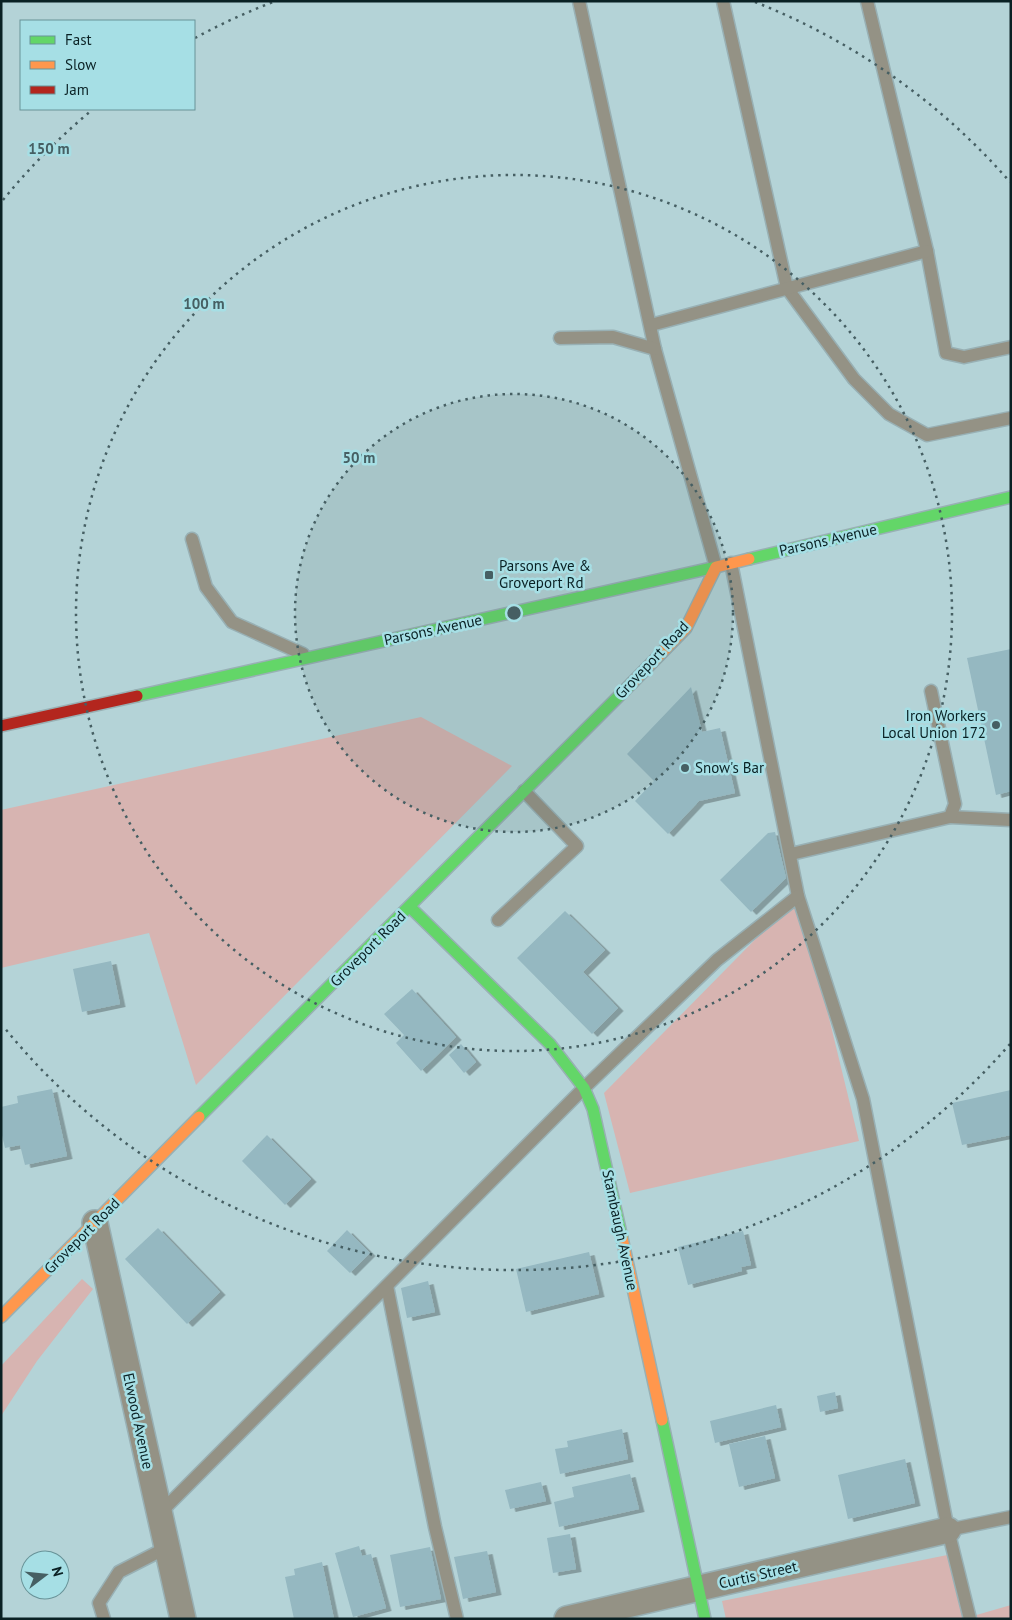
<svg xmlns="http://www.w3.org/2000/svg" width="1012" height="1620" font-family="'PT Sans',sans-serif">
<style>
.green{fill:#d7b4b1}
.building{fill:#95b8c1;filter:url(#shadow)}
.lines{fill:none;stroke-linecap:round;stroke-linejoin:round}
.lane-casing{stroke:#98b0b4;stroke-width:15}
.street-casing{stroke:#98b0b4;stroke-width:28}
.fast-casing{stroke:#98b0b4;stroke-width:14}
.slow-casing{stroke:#98b0b4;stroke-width:14}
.jam-casing{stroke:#98b0b4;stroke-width:14}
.lane{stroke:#949285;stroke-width:12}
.street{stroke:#949285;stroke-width:25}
.fast{stroke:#63d668;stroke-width:11}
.slow{stroke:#ff974d;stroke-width:11}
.jam{stroke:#b3261e;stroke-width:11}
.ring{fill:none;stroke:#465f63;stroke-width:2.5;stroke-dasharray:2.5 5}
.poi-dot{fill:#465f63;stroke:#a6dfe5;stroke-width:2}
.labels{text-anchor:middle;stroke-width:5;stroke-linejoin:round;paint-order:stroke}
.street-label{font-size:15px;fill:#0a2124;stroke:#a6dfe5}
.poi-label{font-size:15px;fill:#0a2124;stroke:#a6dfe5;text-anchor:start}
.centre{fill:#465f63;stroke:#a6dfe5;stroke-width:2.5}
.ring-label{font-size:15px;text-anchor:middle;font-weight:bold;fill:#465f63;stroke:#a6dfe5;stroke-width:5;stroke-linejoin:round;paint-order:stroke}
</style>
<defs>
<filter id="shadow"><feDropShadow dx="5.5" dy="3" stdDeviation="0" flood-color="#0004"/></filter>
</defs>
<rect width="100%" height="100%" fill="#b4d3d7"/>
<g class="green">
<path d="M421,717l91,49 -316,319 -47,-152 -148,35v-158z"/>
<path d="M799,895l60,246 -229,52 -26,-100z"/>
<path d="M82,1279l11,10 -56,72 -36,55v-50z"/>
<path d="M957,1553l16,63 38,-11v14h-285l-4,-18z"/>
</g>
<g class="building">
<path d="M1011,649v142l-15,4 -29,-137z"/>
<path d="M691,687l11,45 18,-4 15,65 -36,8 -31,33 -33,-33 19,-20 -27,-27z"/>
<path d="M775,832l11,46 -35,34 -31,-32 48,-47z"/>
<path d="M565,911l40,39 -22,22 35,36 -26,26 -75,-76z"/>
<path d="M111,961l9,43 -38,8 -9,-43z"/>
<path d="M412,989l44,48 -35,34 -25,-28 8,-8 -20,-21z"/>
<path d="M461,1044l15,18 -12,11 -15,-18z"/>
<path d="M52,1089l15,67 -42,9 -5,-20 -15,3 -4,-17v-24l17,-4 -1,-7z"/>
<path d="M1011,1090v45l-49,10 -10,-42z"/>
<path d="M267,1135l44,44 -26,26 -43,-44z"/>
<path d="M158,1228l62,64 -33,32 -62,-65z"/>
<path d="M347,1230l23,23 -20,20 -23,-22z"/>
<path d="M743,1231l8,34 -10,2 1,4 -54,14 -10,-38z"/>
<path d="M589,1252l10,42 -73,18 -10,-43z"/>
<path d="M428,1281l7,31 -28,6 -6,-30z"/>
<path d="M835,1392l3,16 -18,4 -3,-16z"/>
<path d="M776,1405l5,22 -66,16 -5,-22z"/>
<path d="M622,1429l6,30 -68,15 -5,-25 13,-2 -1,-6z"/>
<path d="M765,1436l10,42 -36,9 -10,-43z"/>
<path d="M905,1459l10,44 -67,16 -10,-44z"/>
<path d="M630,1474l9,35 -80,18 -5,-25 20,-5 -2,-10z"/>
<path d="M541,1482l5,19 -36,8 -5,-19z"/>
<path d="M570,1534l6,35 -23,4 -6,-35z"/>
<path d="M359,1546l3,10 9,-2 15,54 -33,9 -18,-64z"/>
<path d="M430,1547l11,52 -41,8 -10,-52z"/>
<path d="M487,1551l9,41 -33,7 -9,-42z"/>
<path d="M322,1562l12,57h-40l-9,-42 10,-2 -1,-6z"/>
</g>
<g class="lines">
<g class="lane-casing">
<g id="lane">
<path d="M579,1l76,348 61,218"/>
<path d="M723,1l64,287 67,91 35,35 38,21 84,-17"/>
<path d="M867,1l60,250 19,102 18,4 47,-10"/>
<path d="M651,325l276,-74"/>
<path d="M560,338l53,-1 42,12"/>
<path d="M192,539l14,48 26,35 71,32"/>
<path d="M731,563l67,333 65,203 85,431 22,89"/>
<path d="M950,817l61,3"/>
<path d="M791,854l159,-37 5,-13 -24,-113"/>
<path d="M498,920l79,-74 -53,-55"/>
<path d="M387,1286l48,241 22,92"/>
<path d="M159,1514l425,-426 133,-128 81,-64"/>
<path d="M948,1530l63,-13"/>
<path d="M104,1619l-5,-16 20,-31 47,-24"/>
</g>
</g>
<g class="street-casing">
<g id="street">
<path d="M95,1223l88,396"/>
<path d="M567,1619l381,-89"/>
</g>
</g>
<g class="fast-casing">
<g id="fast">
<path d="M749,559l262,-62"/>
<path d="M137,696l579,-129"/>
<path d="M410,907l140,137 34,44 9,21 29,129"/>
<path d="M199,1117l433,-434"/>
<path d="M662,1420l43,199"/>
</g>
</g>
<g class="slow-casing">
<g id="slow">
<path d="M632,683l54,-55 30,-61 33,-8"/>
<path d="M622,1238l40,182"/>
<path d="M1,1317l198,-200"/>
</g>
</g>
<g class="jam-casing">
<path id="jam" d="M1,726l136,-30"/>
</g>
<use href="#lane" class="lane"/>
<use href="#street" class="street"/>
<use href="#fast" class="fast"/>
<use href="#slow" class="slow"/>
<use href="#jam" class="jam"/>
</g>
<circle cx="514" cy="613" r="219" fill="#465f63" fill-opacity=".12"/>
<g class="ring">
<circle cx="514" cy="613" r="219"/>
<circle cx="514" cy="613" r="438"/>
<path d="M1010 1044A657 657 0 0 1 3 1026M3 200A657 657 0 0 1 92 110M195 38A657 657 0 0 1 273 2M755 2A657 657 0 0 1 1010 182"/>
</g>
<g class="poi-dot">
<rect x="484" y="570" width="10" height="10" rx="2.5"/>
<circle cx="996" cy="725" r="5"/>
<circle cx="685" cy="768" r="5"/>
</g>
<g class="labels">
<g class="street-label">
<text transform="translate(828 540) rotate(-13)" y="5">Parsons Avenue</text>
<text transform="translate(433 630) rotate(-12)" y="5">Parsons Avenue</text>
<text transform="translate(652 660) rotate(-47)" y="5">Groveport Road</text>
<text transform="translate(368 949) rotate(-45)" y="5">Groveport Road</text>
<text transform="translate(620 1230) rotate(78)" y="5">Stambaugh Avenue</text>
<text transform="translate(82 1236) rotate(-45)" y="5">Groveport Road</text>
<text transform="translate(138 1421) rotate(78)" y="5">Elwood Avenue</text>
<text transform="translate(758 1575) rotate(-13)" y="5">Curtis Street</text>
</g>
<g class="poi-label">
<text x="499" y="571">Parsons Ave &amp;<tspan x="499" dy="17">Groveport Rd</tspan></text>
<text x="986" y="721" text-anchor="end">Iron Workers<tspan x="986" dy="17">Local Union 172</tspan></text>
<text x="695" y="773">Snow's Bar</text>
</g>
</g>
<circle cx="514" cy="613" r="8" class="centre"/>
<g class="ring-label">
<text x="49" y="154">150 m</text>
<text x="204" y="309">100 m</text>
<text x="359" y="463">50 m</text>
</g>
<rect width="1012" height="1620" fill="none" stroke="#0a2124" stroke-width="5"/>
<rect x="20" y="20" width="175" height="90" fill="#a6dfe5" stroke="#689398"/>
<rect x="30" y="36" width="25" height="8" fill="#63d668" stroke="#689398"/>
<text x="65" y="45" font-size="15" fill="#0a2124">Fast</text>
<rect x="30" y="61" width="25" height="8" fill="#ff974d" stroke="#689398"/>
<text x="65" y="70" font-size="15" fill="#0a2124">Slow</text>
<rect x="30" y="86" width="25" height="8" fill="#b3261e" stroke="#689398"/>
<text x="65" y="95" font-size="15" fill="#0a2124">Jam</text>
<g transform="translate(45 1575) rotate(74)"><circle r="24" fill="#a6dfe5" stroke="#689398"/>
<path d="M0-4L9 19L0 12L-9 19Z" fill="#465f63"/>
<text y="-8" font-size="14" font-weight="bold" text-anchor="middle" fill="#0a2124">N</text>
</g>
</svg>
